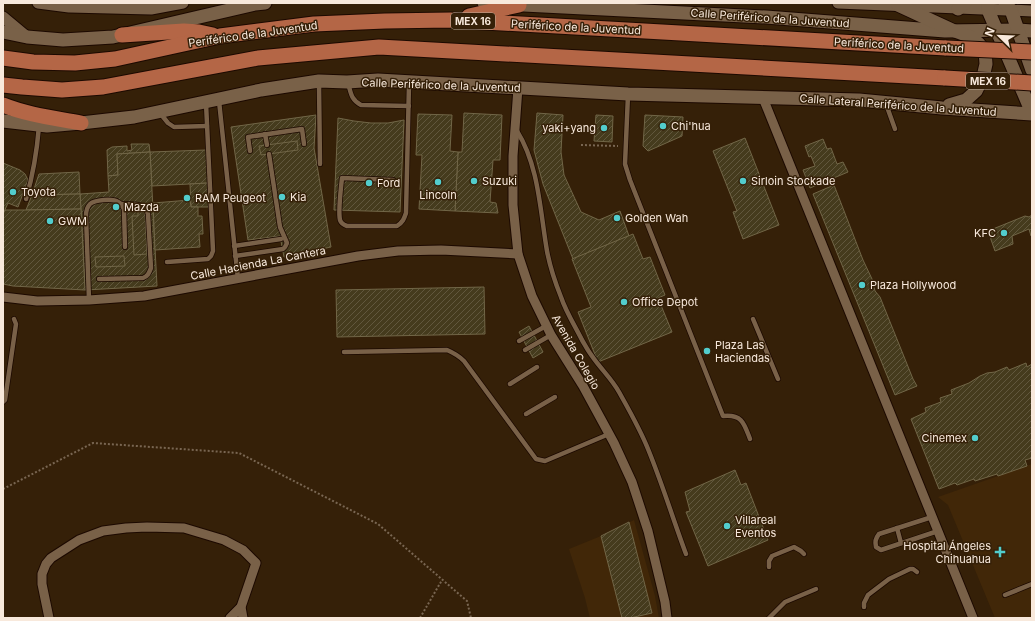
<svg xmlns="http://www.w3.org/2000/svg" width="1035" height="621" font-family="Inter,sans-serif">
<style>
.built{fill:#412708}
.building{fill:url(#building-hatch);stroke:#716647}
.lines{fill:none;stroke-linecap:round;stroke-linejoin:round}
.service-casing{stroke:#1c0900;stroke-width:6}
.minor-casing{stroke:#1c0900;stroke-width:11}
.tertiary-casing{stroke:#1c0900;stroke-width:13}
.secondary-casing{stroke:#1c0900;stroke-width:15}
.trunk-casing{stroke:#1c0900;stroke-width:17}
.path{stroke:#796652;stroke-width:2;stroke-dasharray:2 2;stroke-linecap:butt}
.service{stroke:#796148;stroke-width:4.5}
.minor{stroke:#796148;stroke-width:9}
.tertiary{stroke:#796148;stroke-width:11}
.secondary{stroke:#796148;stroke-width:13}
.trunk{stroke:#b46646;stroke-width:15}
.trunk-bridge-casing{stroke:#1c0900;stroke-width:17;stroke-linecap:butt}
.trunk-bridge{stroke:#b46646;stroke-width:15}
.poi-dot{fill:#52cdcd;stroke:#352008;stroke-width:1.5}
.labels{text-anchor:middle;stroke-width:3;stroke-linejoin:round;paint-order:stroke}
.shield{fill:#352008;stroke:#bead9c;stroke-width:1}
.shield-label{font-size:10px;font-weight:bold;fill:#f8e9dc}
.street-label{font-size:11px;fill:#f8e9dc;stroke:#352008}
.poi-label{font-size:11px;fill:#f8e9dc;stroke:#352008;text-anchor:start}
</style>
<defs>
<pattern id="building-hatch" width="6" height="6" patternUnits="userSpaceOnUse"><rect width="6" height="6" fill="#453b1d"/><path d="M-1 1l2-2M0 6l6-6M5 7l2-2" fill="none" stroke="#61573d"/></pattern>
</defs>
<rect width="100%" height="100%" fill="#352008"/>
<g class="built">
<path d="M1032,464v154h-37l-47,-113 -10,-8z"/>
<path d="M634,520l21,76 4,22h-69l-5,-20 -16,-49 32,-13z"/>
</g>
<g class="building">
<path d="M464,113l38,2 -2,45h-7l-3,42 6,1 2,10 -43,-2 3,-59h4z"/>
<path d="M537,113l26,2 -2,37 3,23 17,37 18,8 21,-9 9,25 -56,23 -30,-75 -9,-34z"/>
<path d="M418,114l34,1 -2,36 8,1 -3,59 -36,-2 3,-54h-6z"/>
<path d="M316,115l-2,33 17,99 -47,10 -4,-21 -32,4 -17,-113z"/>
<path d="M596,115l17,1 -1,26 -18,-1z"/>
<path d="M645,115l38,2 -1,19 -34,15 -5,-5z"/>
<path d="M338,118l16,3 17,2h17l16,-3 -4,92 -66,-2z"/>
<path d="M745,138l34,87 -36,14 -10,-27 4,-1 -24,-60z"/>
<path d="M823,139l4,10 4,-1 6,16 6,-2 5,10 -38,16 -7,-18 12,-4 -4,-10 -2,1 -4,-11z"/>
<path d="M297,141l1,9 -37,5 -2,-9z"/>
<path d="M131,144h18l1,8 -33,2 1,21 -10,1 -1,-26 5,-3 15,-1v5l5,-1z"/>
<path d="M206,150l2,33 -56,3 -2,-34z"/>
<path d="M150,152l7,134 -72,4 -5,-96 29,-2 -1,-16 10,-1 -1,-21z"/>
<path d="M3,163l17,7 5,4 3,6 -10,27 -10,-4 -5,11z"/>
<path d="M79,172l1,22 -48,1 7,-21z"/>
<path d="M208,183l1,24h-18l-1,-23z"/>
<path d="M834,185l29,75 9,19 3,12 5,6 33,82 4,7 -22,9 -82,-201z"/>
<path d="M80,194l1,15 -55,1 6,-15z"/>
<path d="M190,200l1,7h7v9h4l1,18h-4l1,13 -45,3 -2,-47z"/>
<path d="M81,209l4,81 -72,-4 -10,-2v-70l2,-4h21z"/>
<path d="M138,212h7l2,42 -13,1 -2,-39h6z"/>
<path d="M1032,215v21h-1l-2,-7 -17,7 1,8 -18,7 -7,-20 37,-15 4,1z"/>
<path d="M633,234l10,25 7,-2 15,38 -7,3 14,34 -74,30 -20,-50 13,-5 -19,-48z"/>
<path d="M124,256l1,10 -29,1 -1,-10z"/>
<path d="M484,287l1,47 -148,3 -1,-47z"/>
<path d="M529,326l14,26 -10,6 -14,-26z"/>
<path d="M1026,363l1,4 5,-3v94l-7,2 2,6 -29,10 -1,-2 -22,7 -1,-2 -17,6 -2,-2 -16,6 -28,-70 15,-7 -1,-4 16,-6 -1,-4 12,-4 -1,-4 18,-7 11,-7 7,-3 8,-1 12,-5 2,3z"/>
<path d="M735,470l6,15 5,-2 22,57 -60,26 -22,-54 4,-1 -5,-19z"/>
<path d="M629,522l23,91 -22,5h-8l-21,-82z"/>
</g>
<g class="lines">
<g class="service-casing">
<g id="service">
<path d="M319,83l1,81"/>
<path d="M348,83c3,10 3,17 13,22l48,1"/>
<path d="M628,95l-3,69 5,16 93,236c19,-2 21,7 27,23"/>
<path d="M219,101l19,178"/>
<path d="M886,104l9,25"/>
<path d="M160,113l8,10 6,4 33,-1"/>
<path d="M517,131c22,35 23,80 30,120 3,16 8,31 14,46 5,15 14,29 21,43 3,5 6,11 10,16 8,12 20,23 27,36 10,18 21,37 29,57 14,34 25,70 38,105"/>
<path d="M265,134l2,11"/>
<path d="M250,151l-2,-14 54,-8 2,15"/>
<path d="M393,180l-51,-2c-1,9 -4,34 -2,42 1,3 4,5 7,6h50c6,-4 7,-7 9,-13l3,-129"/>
<path d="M26,199c7,-24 11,-48 13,-73"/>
<path d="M234,246l47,-7"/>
<path d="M235,256l48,-7 2,-2 2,-4 -7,-16 -11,-73"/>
<path d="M167,262l41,-3 3,-3 2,-5 -7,-148"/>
<path d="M99,279l44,-1c5,-2 6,-5 8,-10l-3,-54c-3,-12 -16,-9 -26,-10"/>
<path d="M89,300l-3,-84c0,-4 0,-8 4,-12 4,-4 23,-6 28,-2 3,1 4,4 6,7l1,38"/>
<path d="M753,319l25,60"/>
<path d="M519,341l27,-15"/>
<path d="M525,350l26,-15"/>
<path d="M344,352l103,-2c7,3 12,6 17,11l72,98 9,2 64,-27"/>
<path d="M510,384l27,-17"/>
<path d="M3,402l2,-2 11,-76 -2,-5"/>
<path d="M526,414l29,-17"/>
<path d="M932,517l-53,17c-4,5 -4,8 -3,13l5,3 57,-19"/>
<path d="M897,528l4,15"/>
<path d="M769,567v-6l3,-5 22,-9 7,4 3,3"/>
<path d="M1005,595l27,-11"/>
<path d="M864,607v-4l4,-8 21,-16 21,-10h3l4,3"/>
<path d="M769,618l16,-16 31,-13"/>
</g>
</g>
<g class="minor-casing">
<g id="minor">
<path d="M518,88l-5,68v49l5,49 14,42 19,39 32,51 31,57 18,39 16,49 17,71 2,16"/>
<path d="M763,98l210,520"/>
<path d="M3,297l34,4 52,-1 55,-4 214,-40 40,-5 43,-1 77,4"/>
<path d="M49,618l-7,-34v-10l4,-10 5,-6 28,-18 24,-9 23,-3 21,-1 37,1 40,12 19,10 13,13 -15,44 2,11"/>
<path d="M230,618l11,-11"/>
</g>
</g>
<g class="tertiary-casing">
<g id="tertiary">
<path d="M38,3l31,4 82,2 32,-6"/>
<path d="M838,3l194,8"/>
<path d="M3,17l24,20"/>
</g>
</g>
<g class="secondary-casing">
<g id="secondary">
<path d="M484,3l282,14 179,14 73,-1 14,1"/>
<path d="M988,3v7l44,103"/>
<path d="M1005,3l6,7 21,60"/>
<path d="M898,5l54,25 19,7 8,7 6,7 1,13 -3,13 -7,14 -10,9 -17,5"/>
<path d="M958,9l7,-6"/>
<path d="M3,32l24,5 36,3 50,-3 142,-33 10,-1"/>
<path d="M3,121l44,5 34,-3 53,-6 85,-18 42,-9 58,-9 28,1 31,-2 250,14 231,6 83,8 90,6"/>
</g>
</g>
<g class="trunk-casing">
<g id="trunk">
<path d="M469,16l50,-11"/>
<path d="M122,35l62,-4 15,1 14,3"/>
<path d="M3,58l30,4 42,1 40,-4 105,-23 94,-12 71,-3 65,-1 496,28"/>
<path d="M3,85l19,2 40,3 41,-3 155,-29 121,-11 566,31"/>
<path d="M3,105c25,10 52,13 78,18"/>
</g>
</g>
<g class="path">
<path d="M581,145l37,1"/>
<path d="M3,489l90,-46 146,10 139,71 89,77 4,17"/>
<path d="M420,618l22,-38"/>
</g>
<use href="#service" class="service"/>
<use href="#minor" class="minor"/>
<use href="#tertiary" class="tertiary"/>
<use href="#secondary" class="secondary"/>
<use href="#trunk" class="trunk"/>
<g class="trunk-bridge-casing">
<g id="trunk-bridge">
<path d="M946,48l86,4"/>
<path d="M945,78l87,5"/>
</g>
</g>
<use href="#trunk-bridge" class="trunk-bridge"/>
</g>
<g class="poi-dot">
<circle cx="663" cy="126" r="4"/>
<circle cx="604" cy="128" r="4"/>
<circle cx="474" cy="181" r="4"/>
<circle cx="743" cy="181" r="4"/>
<circle cx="438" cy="182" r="4"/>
<circle cx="369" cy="183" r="4"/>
<circle cx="13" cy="192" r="4"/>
<circle cx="282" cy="197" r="4"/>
<circle cx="187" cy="198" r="4"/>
<circle cx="116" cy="207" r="4"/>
<circle cx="617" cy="218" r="4"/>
<circle cx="50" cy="221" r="4"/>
<circle cx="1004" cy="233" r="4"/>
<circle cx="862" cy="285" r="4"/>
<circle cx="624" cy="302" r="4"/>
<circle cx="707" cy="351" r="4"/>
<circle cx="975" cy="438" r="4"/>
<circle cx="727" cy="526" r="4"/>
<path d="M998 546h4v4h4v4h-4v4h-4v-4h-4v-4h4z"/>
</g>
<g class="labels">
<g class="shield">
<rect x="451" y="13" width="44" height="16" rx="3"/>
<rect x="966" y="73" width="44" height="16" rx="3"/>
</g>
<g class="shield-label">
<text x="473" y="25">MEX 16</text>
<text x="988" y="85">MEX 16</text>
</g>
<g class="street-label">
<text transform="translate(770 18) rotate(4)" y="4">Calle Periférico de la Juventud</text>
<text transform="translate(576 27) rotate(3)" y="4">Periférico de la Juventud</text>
<text transform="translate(253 34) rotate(-8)" y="4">Periférico de la Juventud</text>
<text transform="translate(899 45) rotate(3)" y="4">Periférico de la Juventud</text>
<text transform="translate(441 85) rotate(2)" y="4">Calle Periférico de la Juventud</text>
<text transform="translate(898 105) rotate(4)" y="4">Calle Lateral Periférico de la Juventud</text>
<text transform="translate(258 263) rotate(-11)" y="4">Calle Hacienda La Cantera</text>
<text transform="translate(576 352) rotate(60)" y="4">Avenida Colegio</text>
</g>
<g class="poi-label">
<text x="671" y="130">Chi'hua</text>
<text x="596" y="132" text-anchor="end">yaki+yang</text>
<text x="482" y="185">Suzuki</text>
<text x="751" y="185">Sirloin Stockade</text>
<text x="377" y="187">Ford</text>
<text x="21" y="196">Toyota</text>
<text x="438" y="199" text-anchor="middle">Lincoln</text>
<text x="290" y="201">Kia</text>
<text x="195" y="202">RAM Peugeot</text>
<text x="124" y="211">Mazda</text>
<text x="625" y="222">Golden Wah</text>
<text x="58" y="225">GWM</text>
<text x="996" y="237" text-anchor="end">KFC</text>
<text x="870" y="289">Plaza Hollywood</text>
<text x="632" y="306">Office Depot</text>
<text x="715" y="349">Plaza Las<tspan x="715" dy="13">Haciendas</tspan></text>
<text x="967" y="442" text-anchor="end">Cinemex</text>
<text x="735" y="524">Villareal<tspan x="735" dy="13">Eventos</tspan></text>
<text x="991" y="550" text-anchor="end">Hospital Ángeles<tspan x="991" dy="13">Chihuahua</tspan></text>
</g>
</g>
<rect width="1035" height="621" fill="none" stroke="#f8e9dc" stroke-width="8"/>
<g transform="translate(999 36) rotate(293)" stroke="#352008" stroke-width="3" paint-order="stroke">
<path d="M0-3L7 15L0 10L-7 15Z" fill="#f8e9dc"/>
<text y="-6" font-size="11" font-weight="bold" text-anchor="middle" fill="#f8e9dc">N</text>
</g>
</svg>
